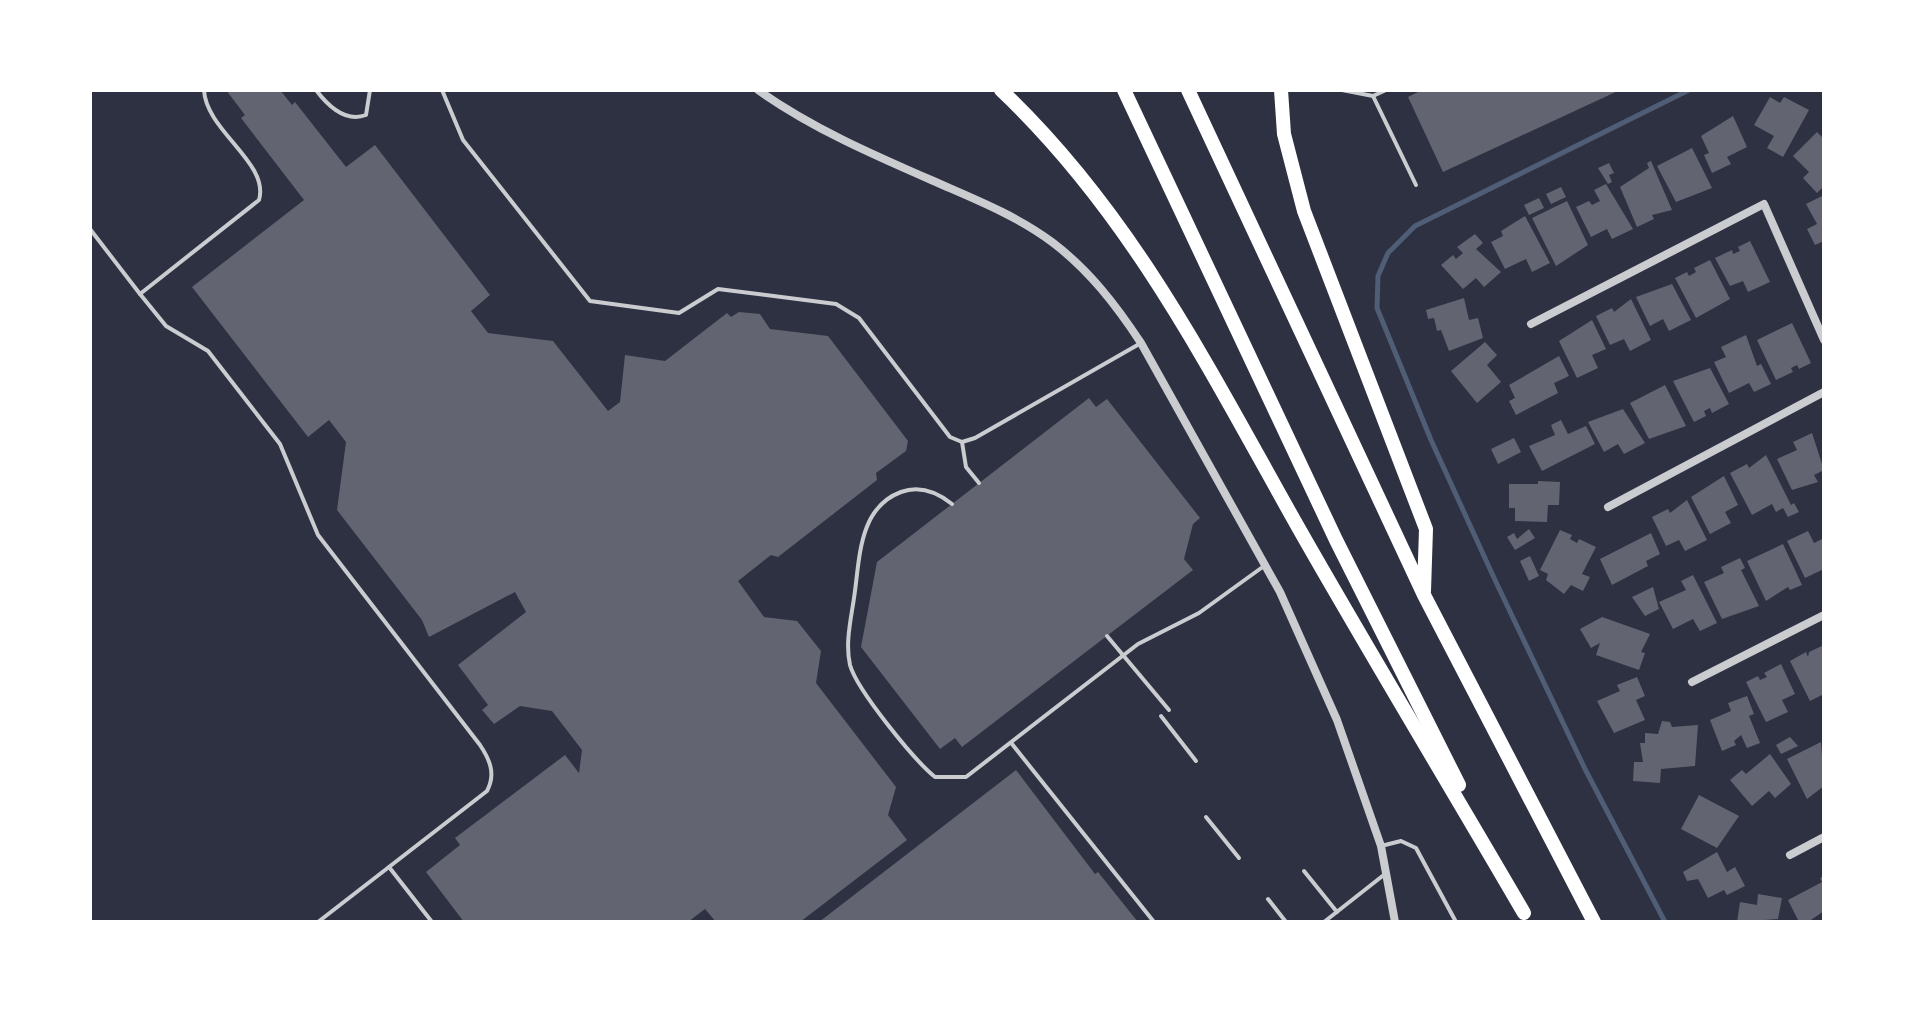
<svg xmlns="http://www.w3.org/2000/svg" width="1914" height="1012" font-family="'Work Sans',sans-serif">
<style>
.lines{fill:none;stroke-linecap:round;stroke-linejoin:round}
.stream{stroke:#4f5d75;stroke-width:5}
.building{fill:#626471}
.service{stroke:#caccd0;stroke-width:4}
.minor{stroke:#caccd0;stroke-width:8}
.motorway{stroke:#fff;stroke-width:14}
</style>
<rect width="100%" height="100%" fill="#2d3142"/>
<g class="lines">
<path class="stream" d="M1665,922l-80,-153 -90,-189 -64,-140 -54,-132 1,-32 10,-23 27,-27 274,-136"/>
</g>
<g class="building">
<path d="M226,90h54l12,15 3,-3 51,65 29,-22 115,150 -19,16 17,22 65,8 55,70 12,-9 5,-47 40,6 62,-48 4,4 8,-5 21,2 10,15 58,7 80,105 -2,10 -30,22 1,7 -99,77 -7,-2 -33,26 26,36 33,4 24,30 -5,32 80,104 -8,28 19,25 -107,82h-84l-11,-13 -17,13h-224l-38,-50 34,-27 -5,-7 110,-83 14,18 3,-23 -30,-39 -32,-5 -26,18 -12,-14 6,-5 -30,-40 68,-53 -11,-20 -86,45 -7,-17 -85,-110 9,-68 -17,-22 -21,17 -116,-150 112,-87 -63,-82 4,-3z"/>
<path d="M1422,90h198l-177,82 -35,-75z"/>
<path d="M1770,97l10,6 4,-6 25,13 -26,47 -16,-9 7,-12 -20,-11z"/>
<path d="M1733,116l14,31 -20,10 4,7 -19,9 -8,-18 5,-2 -8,-17z"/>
<path d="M1817,132l7,7v47l-7,7 -14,-15 6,-6 -16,-16z"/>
<path d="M1692,148l20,40 -36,14 -19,-36z"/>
<path d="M1651,161l21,49 -20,5 2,4 -17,8 -17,-40 29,-19 -2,-5z"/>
<path d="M1609,163l5,10 -5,2 3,7 -4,2 -10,-16z"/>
<path d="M1606,184l27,45 -21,10 -5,-10 -16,8 -15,-30 13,-6 3,4 8,-4 -6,-11z"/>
<path d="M1561,187l5,10 -15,7 -5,-10z"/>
<path d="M1824,195v46l-9,4 -8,-16 10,-5 -11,-20z"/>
<path d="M1539,198l5,10 -15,7 -5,-10z"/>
<path d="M1567,201l21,44 -32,21 -24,-48z"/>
<path d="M1525,216l25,47 -18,9 -6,-13 -21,10 -14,-27 12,-6 -2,-5z"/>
<path d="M1475,234l8,9 -7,6 25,23 -17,15 -8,-9 -13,11 -22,-24 12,-10 3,4 7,-6 -6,-6z"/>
<path d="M1750,241l20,41 -22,10 -5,-11 -13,5 -15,-28 17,-8 1,4 7,-3 -2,-4z"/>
<path d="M1710,260l20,39 -34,19 -21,-40 12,-6 2,4 7,-4 -2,-4z"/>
<path d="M1672,284l19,36 -22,11 -6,-12 -13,7 -14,-29z"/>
<path d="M1464,298l5,22 9,-2 5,20 -34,13 -8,-21 -4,1 -3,-13 -6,1 -2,-9z"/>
<path d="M1631,299l20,41 -21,11 -6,-12 -14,6 -14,-29 16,-8 2,4z"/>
<path d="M1592,320l14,29 -14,6 6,13 -21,10 -18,-37z"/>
<path d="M1792,323l19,40 -12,6 -2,-4 -6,3 2,4 -17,8 -19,-40z"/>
<path d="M1746,335l11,31 4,-2 10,20 -17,8 -5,-9 -20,10 -15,-31 12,-5 -5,-10z"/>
<path d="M1485,342l12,13 -10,10 14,17 -24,21 -26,-32z"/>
<path d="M1559,356l10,20 -15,7 4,10 -42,22 -7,-14 6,-3 -6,-13z"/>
<path d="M1710,368l19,36 -17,9 -2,-5 -6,3 2,5 -12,6 -21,-41z"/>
<path d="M1665,385l21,41 -37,13 -19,-36z"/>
<path d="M1089,398l7,9 11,-8 93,119 -7,6 -9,35 9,11 -231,177 -7,-9 -15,11 -79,-102 16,-85z"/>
<path d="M1623,409l22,34 -21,11 -6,-10 -14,8 -16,-30z"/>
<path d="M1561,420l7,14 18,-8 9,18 -53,27 -13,-25 26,-11 -4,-10z"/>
<path d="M1812,433l12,37 -10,5 4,7 -26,8 -15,-31 20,-9 -4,-8z"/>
<path d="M1514,438l7,14 -23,12 -7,-15z"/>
<path d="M1766,455l25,50 3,-2 5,9 -11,5 -5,-9 -7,4 -4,-8 -20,11 -22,-42 17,-9 2,4z"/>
<path d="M1724,476l14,29 -13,7 6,11 -21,11 -19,-37z"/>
<path d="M1538,481l22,1 -1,23h-11l-1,17 -32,-1v-13h-6v-24h29z"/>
<path d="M1687,500l20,40 -22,11 -6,-11 -13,6 -14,-29 16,-8 2,4z"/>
<path d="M1529,529l6,9 -20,12 -8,-13 7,-4 3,6z"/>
<path d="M1560,530l12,5 -2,4 7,4 2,-4 17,8 -14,27 8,3 -7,14 -12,-6 -7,9 -18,-14 2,-6 -8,-4z"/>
<path d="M1808,531l6,12 10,-5v31l-19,9 -18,-37z"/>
<path d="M1651,533l9,21 -14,7 2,5 -36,19 -12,-26z"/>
<path d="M1783,544l19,41 -12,5 -2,-3 -22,14 -19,-40z"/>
<path d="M1530,556l9,20 -10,5 -9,-20z"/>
<path d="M1740,558l5,10 -4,2 18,36 -37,13 -18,-37 20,-9 -3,-6z"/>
<path d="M1693,575l24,48 -17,8 -7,-12 -20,10 -14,-27 27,-12 -5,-9z"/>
<path d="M1653,587l6,22 -14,7 -13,-19z"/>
<path d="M1602,617l48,17 -9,18 4,1 -6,17 -43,-15 4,-12 -9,5 -11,-19z"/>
<path d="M1824,645v49l-14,7 -20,-40 16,-9 2,5 1,-5z"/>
<path d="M1781,664l14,30 -13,6 6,12 -22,10 -20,-40 12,-6 2,4 7,-3 -3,-4z"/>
<path d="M1637,677l8,19 -9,4 9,20 -31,13 -17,-32 23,-10 -3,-6z"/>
<path d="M1747,696l7,18 -5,2 11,27 -13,5 -6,-13 -7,6 2,4 -14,6 -12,-31 21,-9 -3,-8z"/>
<path d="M1662,721l8,1 2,5 26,-2 -3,41 -34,3 -1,14 -27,-2 1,-19h9l-3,-19h5v-10l13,1z"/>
<path d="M1790,737l8,9 -17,8 -5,-9z"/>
<path d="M1821,742l3,44 -17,13 -20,-40z"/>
<path d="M1770,754l21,30 -16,14 -6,-7 -17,15 -22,-26 12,-10 4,4z"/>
<path d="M1016,770l79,104 3,-2 40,50h-319z"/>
<path d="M1699,795l40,21 -22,32 -36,-19z"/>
<path d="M1717,852l10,20 8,-5 10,19 -18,9 -3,-5 -16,8 -10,-19 -11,2 -4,-9z"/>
<path d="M1824,876v35l-16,11h-9l-11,-22 34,-18 -2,-4z"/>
<path d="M1758,894l24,4 -4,21 -41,3 3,-20 17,3z"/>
</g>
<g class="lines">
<g class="service">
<path d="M316,90c12,16 29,33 50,25l4,-25"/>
<path d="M442,90l21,50 127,161 89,12 39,-24 118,15 23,14 91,119 12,5 13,-4 166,-95"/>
<path d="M1342,90l31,6 13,-6"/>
<path d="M1373,96l43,89"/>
<path d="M90,229l50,65 119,-94c11,-37 -53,-69 -55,-110"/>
<path d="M140,294l26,32 42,25 72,93 38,91 162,210c10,15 16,29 7,46l-169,131"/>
<path d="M962,442l4,25 13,16"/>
<path d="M952,504c-15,-12 -32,-19 -51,-12 -43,16 -41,67 -47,106 -3,21 -9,45 -4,67 7,25 64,95 85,112h31l172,-133 61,-31 65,-47"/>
<path d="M1107,636l62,74"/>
<path d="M1161,716l35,45"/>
<path d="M1012,744l142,178"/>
<path d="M1206,817l33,41"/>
<path d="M1381,846l20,-5 15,7 40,74"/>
<path d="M389,867l43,55"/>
<path d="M1304,871l33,41"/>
<path d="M1268,899l18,23"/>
<path d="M1324,922l61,-48"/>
</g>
<g class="minor">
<path d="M758,90c55,39 118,66 180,93 39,17 79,33 114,59 37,28 64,63 89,101l139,249 57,128 44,126 14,76"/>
<path d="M1531,324l233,-120 60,136"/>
<path d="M1608,507l216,-115"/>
<path d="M1692,682l132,-67"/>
<path d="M1790,855l34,-18"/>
</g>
<g class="motorway">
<path d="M1001,90c132,125 209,281 297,437 74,130 151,257 226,386"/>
<path d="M1124,90l212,450 123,245"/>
<path d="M1188,90l236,505 170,327"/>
<path d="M1281,90l3,44 20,77 122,318 -2,62"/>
</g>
</g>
<rect width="1914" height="1012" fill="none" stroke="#ffffff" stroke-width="184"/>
</svg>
